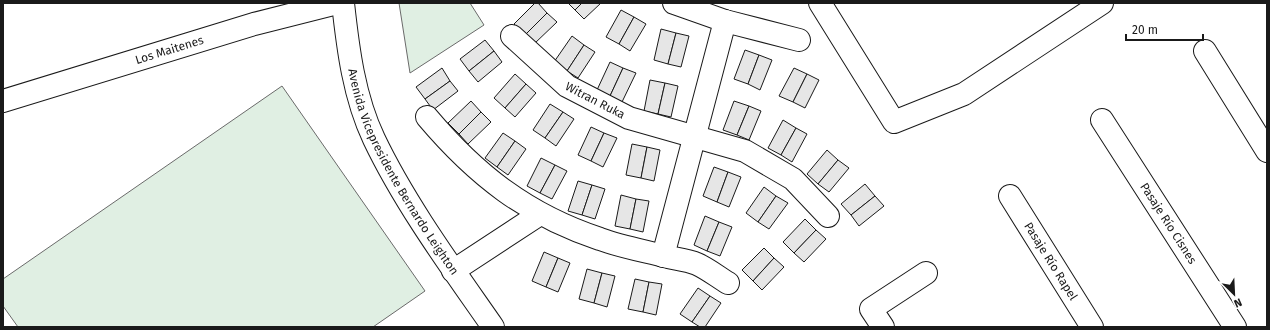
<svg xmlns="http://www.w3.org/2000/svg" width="1270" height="330" font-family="'Fira Sans',sans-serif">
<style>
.green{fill:#e0efe3;stroke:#6a6a6a}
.building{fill:#e6e6e6;stroke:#1a1a1a}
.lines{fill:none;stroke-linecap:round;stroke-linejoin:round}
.minor-casing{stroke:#1a1a1a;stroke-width:24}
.major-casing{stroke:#1a1a1a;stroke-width:24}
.minor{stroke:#fff;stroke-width:22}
.major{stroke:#fff;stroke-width:22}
.labels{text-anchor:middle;stroke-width:3;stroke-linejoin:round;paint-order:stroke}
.street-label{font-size:12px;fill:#1a1a1a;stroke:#fff}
</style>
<rect width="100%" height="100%" fill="#fff"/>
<g class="green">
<path d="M399,3h71l14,22 -74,48z"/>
<path d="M282,86l143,205 -52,36h-355l-15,-21v-27z"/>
</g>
<g class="building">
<path d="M535,3h3l9,10 -22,22 -11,-11z"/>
<path d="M568,3h14l-7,7z"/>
<path d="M582,3h19l-17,16 -9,-9z"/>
<path d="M621,10l13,7 -15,27 -13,-7z"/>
<path d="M547,13l10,9 -23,22 -9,-9z"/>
<path d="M634,17l12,7 -16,27 -11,-7z"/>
<path d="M661,29l15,4 -8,31 -14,-4z"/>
<path d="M676,33l13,3 -8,31 -13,-3z"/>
<path d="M572,36l12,9 -17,26 -13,-9z"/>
<path d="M485,40l9,11 -25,20 -9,-12z"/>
<path d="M584,45l11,7 -17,26 -11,-7z"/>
<path d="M745,50l14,5 -11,29 -14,-5z"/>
<path d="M494,51l8,11 -24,20 -9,-11z"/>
<path d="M759,55l13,5 -12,30 -12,-6z"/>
<path d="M610,62l13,6 -13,28 -13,-6z"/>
<path d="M442,68l8,13 -25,18 -9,-12z"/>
<path d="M623,68l13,5 -14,29 -12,-6z"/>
<path d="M794,68l13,6 -14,28 -14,-6z"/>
<path d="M515,74l11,10 -21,24 -11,-10z"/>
<path d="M807,74l12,6 -14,28 -12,-6z"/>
<path d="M650,80l15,3 -7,31 -14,-3z"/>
<path d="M450,81l8,10 -25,19 -8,-11z"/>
<path d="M665,83l13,3 -7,31 -13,-3z"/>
<path d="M526,84l10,9 -21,24 -10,-9z"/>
<path d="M471,101l10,11 -22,22 -11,-11z"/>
<path d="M734,101l15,5 -12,29 -14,-5z"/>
<path d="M550,104l13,8 -18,26 -12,-8z"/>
<path d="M749,106l12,5 -12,29 -12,-5z"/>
<path d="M481,112l10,10 -23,22 -9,-10z"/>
<path d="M563,112l11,7 -18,27 -11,-8z"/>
<path d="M783,120l13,8 -15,27 -13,-7z"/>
<path d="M591,127l13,6 -13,28 -13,-6z"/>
<path d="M796,128l11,6 -15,28 -11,-7z"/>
<path d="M503,133l12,8 -18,26 -12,-9z"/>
<path d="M604,133l13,5 -14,29 -12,-6z"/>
<path d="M515,141l11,8 -18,26 -11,-8z"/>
<path d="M632,144l15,3 -6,31 -15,-3z"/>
<path d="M647,147l13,3 -6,31 -13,-3z"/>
<path d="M827,150l11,10 -20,24 -11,-10z"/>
<path d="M541,158l14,7 -15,28 -13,-7z"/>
<path d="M838,160l11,8 -20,24 -11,-8z"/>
<path d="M555,165l12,6 -15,28 -12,-6z"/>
<path d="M714,167l14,5 -11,30 -14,-6z"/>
<path d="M728,172l13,5 -12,30 -12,-5z"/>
<path d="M578,181l14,4 -10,30 -14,-4z"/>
<path d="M865,184l10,12 -24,19 -10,-11z"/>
<path d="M592,185l13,4 -10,30 -13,-4z"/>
<path d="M764,187l12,9 -18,26 -12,-9z"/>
<path d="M621,195l15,4 -6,30 -15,-3z"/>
<path d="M776,196l12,7 -19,26 -11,-7z"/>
<path d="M875,196l9,10 -25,20 -8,-11z"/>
<path d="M636,199l13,2 -6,31 -13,-3z"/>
<path d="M705,216l14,6 -12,29 -13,-6z"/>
<path d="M805,219l11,11 -22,23 -11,-11z"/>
<path d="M719,222l13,5 -12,29 -13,-5z"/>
<path d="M816,230l10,9 -22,23 -10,-9z"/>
<path d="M764,248l10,10 -21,23 -11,-11z"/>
<path d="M544,252l14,6 -12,29 -14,-6z"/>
<path d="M558,258l12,5 -12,29 -12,-5z"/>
<path d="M774,258l10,9 -22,23 -9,-9z"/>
<path d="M587,269l15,4 -8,30 -15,-4z"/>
<path d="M602,273l13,3 -8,31 -13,-4z"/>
<path d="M635,279l14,3 -6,30 -15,-3z"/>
<path d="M649,282l13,2 -6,31 -13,-3z"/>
<path d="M698,288l12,8 -18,26 -12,-8z"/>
<path d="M710,296l11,7 -16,24h-5l-8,-5z"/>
</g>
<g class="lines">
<g class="minor-casing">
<g id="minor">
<path d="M674,3l51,18 74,19"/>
<path d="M820,3l74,119 70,-28 138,-91"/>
<path id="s1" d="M512,36l55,50 62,32 116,33 48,28 35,37"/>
<path d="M1205,51l62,100"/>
<path id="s2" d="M3,101l251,-77 83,-21"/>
<path d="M427,117c49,58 100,98 173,122 22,8 45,12 68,18 9,2 20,3 29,7 11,5 21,13 31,19"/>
<path id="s3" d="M1102,120l133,207"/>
<path id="s4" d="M1010,196l82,131"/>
<path d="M663,256l62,-235"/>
<path d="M453,271l87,-57"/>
<path d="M883,327l-12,-18 55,-36"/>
</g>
</g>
<g class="major-casing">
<g id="major">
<path id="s5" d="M343,3c5,46 11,94 31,136 31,65 78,129 119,188"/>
</g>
</g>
<use href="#minor" class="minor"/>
<use href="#major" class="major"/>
</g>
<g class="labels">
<g class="street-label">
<text dy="4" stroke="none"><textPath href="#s2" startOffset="174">Los Maitenes</textPath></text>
<text dy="4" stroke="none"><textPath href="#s1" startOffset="106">Witran Ruka</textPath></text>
<text dy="4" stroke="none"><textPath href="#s5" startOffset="182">Avenida Vicepresidente Bernardo Leighton</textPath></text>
<text dy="4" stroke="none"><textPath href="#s3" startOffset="123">Pasaje Río Cisnes</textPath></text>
<text dy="4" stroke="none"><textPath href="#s4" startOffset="77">Pasaje Río Rapel</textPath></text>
</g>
</g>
<rect width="1270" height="330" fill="none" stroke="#1a1a1a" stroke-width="8"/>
<g transform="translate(1234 294) rotate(156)" stroke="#ffffff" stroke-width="3" paint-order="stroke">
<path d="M0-3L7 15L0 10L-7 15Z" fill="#1a1a1a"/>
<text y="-6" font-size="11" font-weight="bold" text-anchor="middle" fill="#1a1a1a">N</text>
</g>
<path d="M1126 34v6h77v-6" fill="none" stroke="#1a1a1a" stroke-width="2"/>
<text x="1132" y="34" font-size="12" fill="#1a1a1a" stroke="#ffffff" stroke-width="3" paint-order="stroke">20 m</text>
</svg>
